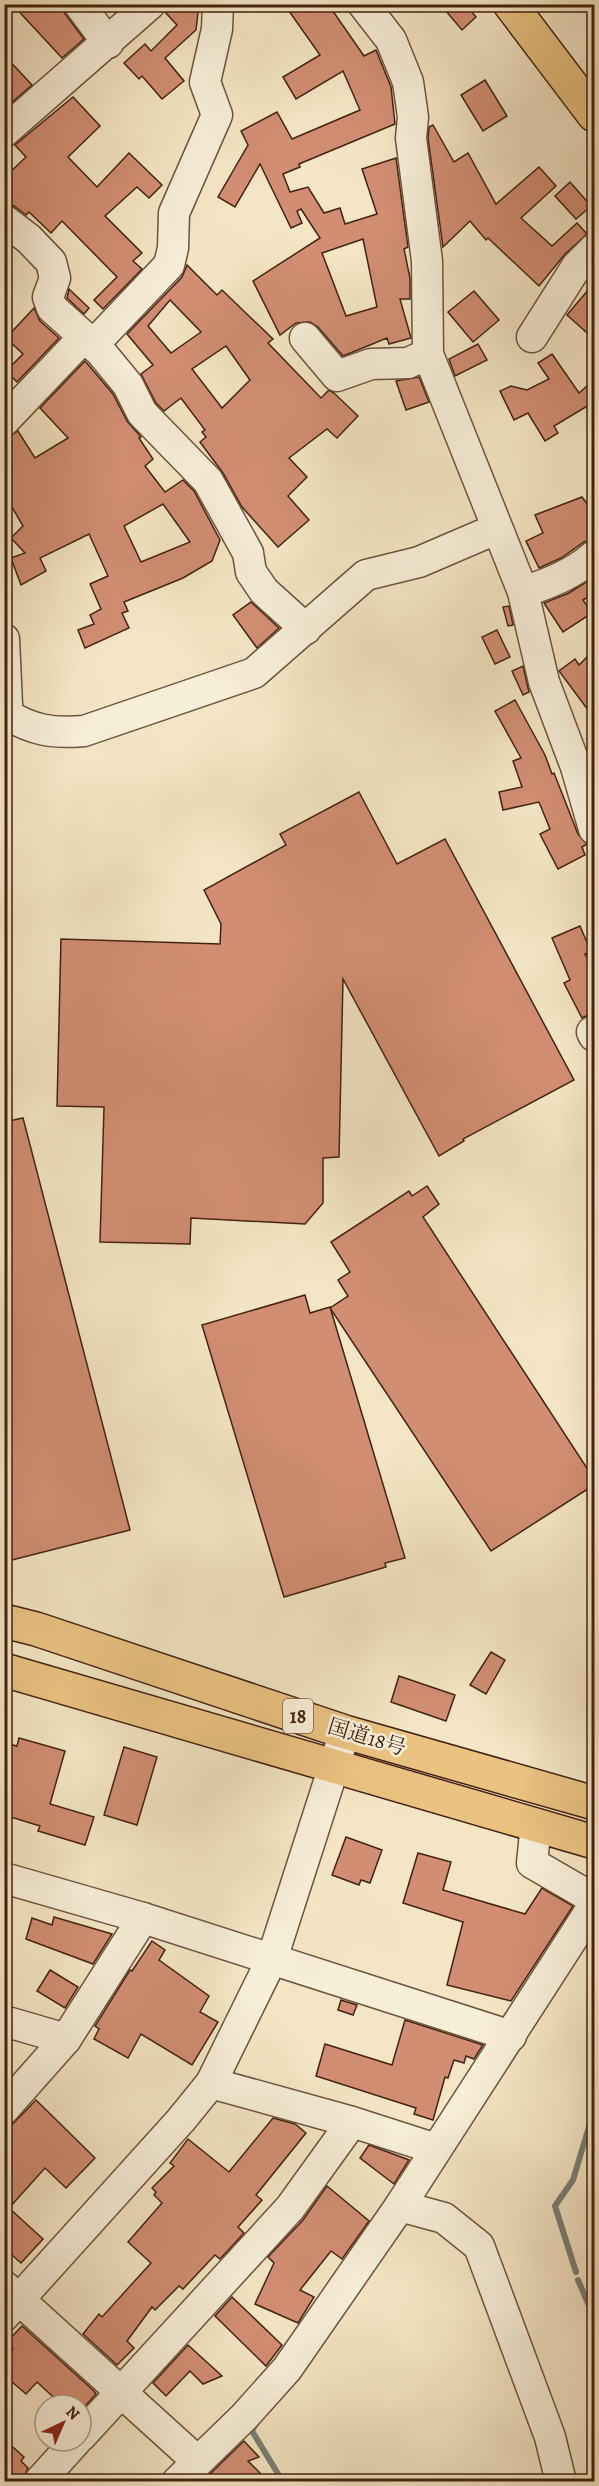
<svg xmlns="http://www.w3.org/2000/svg" width="599" height="2486" font-family="Alegreya,'Noto Serif JP',serif">
<style>
.lines{fill:none;stroke-linecap:round;stroke-linejoin:round}
.stream{stroke:#7a7f79;stroke-width:6}
.building{fill:#d28e73;stroke:#432211;stroke-width:1.5;fill-rule:evenodd}
.minor-casing{stroke:#6f533e;stroke-width:33}
.major-casing{stroke:#432211;stroke-width:36}
.highway-casing{stroke:#432211;stroke-width:36}
.minor{stroke:#f8efd9;stroke-width:30}
.major{stroke:#eac382;stroke-width:33}
.highway{stroke:#eac382;stroke-width:33}
.labels{text-anchor:middle;stroke-width:5;stroke-linejoin:round;paint-order:stroke}
.shield{fill:#f8efd9;stroke:#79604d;stroke-width:1.5}
.shield-label{font-size:20px;font-weight:bold;fill:#432211}
.street-label{font-size:21px;fill:#432211;stroke:#f8efd9}
</style>
<rect width="100%" height="100%" fill="#f4e6c5"/>
<filter id="stains"><feTurbulence type="fractalNoise" baseFrequency=".00333" numOctaves="4"/><feColorMatrix values="0 0 0 0 .2 0 0 0 0 .09 0 0 0 0 .02 0 0 0 .5 -.17"/></filter>
<radialGradient id="worn" r=".72"><stop offset=".6" stop-color="#630" stop-opacity="0"/><stop offset="1" stop-color="#630" stop-opacity=".3"/></radialGradient>
<g class="lines">
<g class="stream">
<path d="M576,2272l-21,-66 18,-26 21,-70"/>
<path d="M578,2280l16,37"/>
<path d="M256,2423l-4,8 31,51"/>
</g>
</g>
<g class="building">
<path d="M12,4h50l3,10 19,25 -22,19z"/>
<path d="M167,4h32l-3,26 -31,28 19,23 -22,18 -20,-23 -3,3 -15,-16 21,-19 6,7 26,-26 -12,-13z"/>
<path d="M284,4h44l36,52 12,-6 15,37 4,37 -96,40 1,3 -17,7 7,18 18,-5 16,26 16,-5 5,16 32,-10 -15,-45 34,-11 12,89 -4,2 6,29v21h-10l11,39 -22,6 -2,-6 -44,18 -25,-29 -8,-5 -14,1 -16,12 -27,-54 67,-43 -19,-29 -4,2 5,12 -11,5 -31,-64 -25,43 -17,-10 30,-52 -7,-14 36,-19 15,27 68,-29 -17,-39 -47,28 -13,-22 37,-22zM363,239l14,68 -31,9 -24,-63z"/>
<path d="M440,4h25l11,13 -14,13z"/>
<path d="M4,55l28,30 -28,24z"/>
<path d="M485,80l22,36 -24,15 -22,-36z"/>
<path d="M73,97l27,29 -32,31 29,30 32,-34 33,32 -13,13 -12,-11 -32,29 37,37 -9,8 9,8 -39,40 -9,-9 23,-23 -55,-56 -11,12 -22,-21 -3,3 -12,-9 -10,-3v-25l22,-21 -11,-12z"/>
<path d="M433,125l21,37 14,-9 28,51 43,-37 17,19 -35,32 31,28 25,-23 10,11 -22,20 -26,32 -51,-48 -2,2 -16,-19 -27,26 -15,-109 1,-11z"/>
<path d="M570,182l21,24 -15,13 -21,-23z"/>
<path d="M187,265l30,30 5,-5 51,49 -5,4 53,55 8,-8 5,3 24,23 -21,22 -10,-9 -38,29 18,19 -19,19 21,24 -31,27 -36,-40 -19,-34 -23,-31 6,-5 -4,-5 3,-2 -24,-32 -17,13 -8,-8 -15,-29 12,-9 -26,-31 55,-57zM170,300l31,32 -30,21 -23,-27zM226,346l24,34 -28,28 -30,-39z"/>
<path d="M594,283v56l-27,-24z"/>
<path d="M69,289l20,19 -5,6 -17,-16z"/>
<path d="M474,291l25,29 -26,22 -25,-30z"/>
<path d="M34,308l6,13 19,17 -42,44 -11,-11 17,-17 -17,-16z"/>
<path d="M478,344l9,16 -32,16 -6,-17z"/>
<path d="M552,354l27,39 15,-13v22l-40,24 4,7 -13,8 -17,-28 -14,7 -14,-29 11,-5 16,4 22,-11 -11,-16z"/>
<path d="M85,361l28,33 14,27 14,16 -2,1 14,21 -8,7 20,26 18,-12 11,11 26,49 -8,21 -29,17 -59,24 4,9 -6,2 7,15 -44,20 -7,-18 16,-6 -4,-9 11,-6 -11,-25 18,-8 -19,-42 -49,24 6,13 -25,14 -10,-27 14,-5 -14,-15 12,-12 -18,-31 6,-3 -7,-12v-42l5,-1 9,-6 17,27 33,-20 -28,-30zM163,504l27,38 -49,20 -17,-36z"/>
<path d="M419,377l10,25 -23,8 -10,-29z"/>
<path d="M582,497l12,16v26l-10,3 -23,16 -22,10 -13,-27 17,-8 -8,-18z"/>
<path d="M594,577v16l-11,7 9,13 -29,19 -19,-29 25,-10z"/>
<path d="M251,602l28,26 -22,20 -24,-33z"/>
<path d="M509,606l4,19 -5,1 -5,-19z"/>
<path d="M497,630l13,27 -15,7 -13,-27z"/>
<path d="M594,650v68l-35,-47 16,-12 4,6z"/>
<path d="M523,666l6,26 -6,3 -11,-24z"/>
<path d="M515,700l30,55 7,19 2,-1 24,61 9,10 -5,3 3,8 -27,14 -18,-35 10,-5 -11,-27 -36,8 -4,-18 23,-5 -9,-26 8,-3 -26,-47z"/>
<path d="M359,792l38,72 48,-25 129,241 -111,59 1,2 -25,15 -96,-177 -4,178 -16,1v45l-18,21 -114,-6 -1,26 -90,-2 4,-135 -47,-1 4,-167 159,5 1,-20 -17,-34 82,-45 -6,-11z"/>
<path d="M580,926l11,26 -6,2 9,18v40l-12,6 -18,-35 6,-3 -18,-42z"/>
<path d="M23,1118l107,412 -126,32v-440z"/>
<path d="M427,1186l12,18 -16,13 171,262v6l-103,66 -161,-243 18,-12 -10,-16 12,-8 -19,-30 78,-51 3,5z"/>
<path d="M305,1295l5,18 20,-6 75,251 -20,5 1,4 -102,30 -82,-272z"/>
<path d="M491,1652l14,8 -19,34 -16,-9z"/>
<path d="M399,1676l56,19 -9,26 -55,-19z"/>
<path d="M19,1738l46,13 -15,53 44,13 -9,28 -47,-14 2,-5 -36,-11v-72l13,3z"/>
<path d="M124,1747l33,10 -20,68 -33,-10z"/>
<path d="M346,1837l36,13 -12,33 -9,-3 -2,5 -27,-10z"/>
<path d="M418,1853l33,9 -8,28 82,24 17,-26 31,18 -62,95 -64,-16 16,-63 -60,-19z"/>
<path d="M54,1917l58,17 -19,30 -67,-25 6,-21 20,7z"/>
<path d="M152,1941l13,9 -6,10 50,36 -9,16 18,10 -26,43 -51,-31 -13,24 -34,-19 5,-10 -4,-3 35,-56 2,1z"/>
<path d="M50,1970l28,17 -13,21 -28,-17z"/>
<path d="M341,2000l16,5 -4,10 -15,-5z"/>
<path d="M405,2020l78,25 -9,14 -8,-3 -2,7 -10,-3 -6,18 -3,-1 -12,43 -19,-6 2,-6 -100,-32 9,-32 67,21z"/>
<path d="M36,2100l59,58 -29,30 -21,-20 -36,40 34,31 -22,24 -17,-15v-115z"/>
<path d="M273,2118l22,6 11,9 -50,62 6,5 -24,27 6,6 -24,26 -5,-4 -32,34 -4,-3 -24,24 -3,-3 -25,34 7,7 -17,17 -34,-31 16,-20 3,3 49,-54 -23,-21 34,-39 -8,-8 2,-3 -4,-4 22,-22 -4,-3 18,-24 41,33z"/>
<path d="M369,2145l40,15 -15,24 -34,-26z"/>
<path d="M327,2186l42,35 -27,38 -11,-8 -31,39 14,7 -16,26 -43,-19 19,-41 -6,-6 35,-37z"/>
<path d="M232,2297l50,48 -16,21 -51,-50z"/>
<path d="M22,2326l72,65 2,3 -10,11h-24l-25,-23 -11,12 -22,-19v-16l9,-10 -7,-6z"/>
<path d="M188,2345l34,31 -19,8 -13,-13 -24,25 -13,-13z"/>
<path d="M4,2439l20,18 -3,4 7,7 -6,13h-7l-7,-7 -4,3z"/>
<path d="M244,2441l15,16 -11,4 20,20h-52l-7,-6z"/>
</g>
<g class="lines">
<g class="minor-casing">
<g id="minor">
<path d="M79,4l29,39"/>
<path d="M363,4l28,36 17,42 5,35 -2,21 16,123 1,93 95,238 21,90 32,85 18,62"/>
<path d="M4,132l146,-128"/>
<path d="M4,220l25,19 22,23 4,16 -7,19 4,11 48,43 28,34 14,28 66,68 40,72 3,19 13,19 42,38"/>
<path d="M532,337l45,-71 17,-17"/>
<path d="M305,338l32,38 34,-12 37,-1 20,-9"/>
<path d="M93,345l76,-80 4,-17 1,-35 43,-98 -12,-33 12,-53 1,-25"/>
<path d="M4,421l80,-84"/>
<path d="M523,592c27,-9 50,-18 71,-36"/>
<path d="M4,639l3,66 -3,5"/>
<path d="M4,713c28,17 48,21 80,18l170,-58 112,-98 53,-13 77,-33"/>
<path d="M594,1031l-2,1 2,4"/>
<path d="M536,1824l-4,39 62,36"/>
<path d="M4,1878l139,40 368,118"/>
<path d="M4,2021l62,18"/>
<path d="M211,2083l141,39 84,27"/>
<path d="M4,2109l62,-70 77,-121"/>
<path d="M400,2206l44,12 35,28 71,191 11,45"/>
<path d="M4,2286l193,175"/>
<path d="M4,2316l177,-196 30,-37 61,-124 73,-227"/>
<path d="M81,2436l209,-228 62,-86"/>
<path d="M39,2482l37,-41"/>
<path d="M177,2482l67,-65 43,-48 113,-163 194,-301"/>
</g>
</g>
<g class="major-casing">
<path id="major" d="M510,4l84,111"/>
</g>
<g class="highway-casing">
<g id="highway">
<path d="M4,1621l32,8 309,103 249,71"/>
<path d="M4,1670l590,172"/>
</g>
</g>
<use href="#minor" class="minor"/>
<use href="#major" class="major"/>
<use href="#highway" class="highway"/>
</g>
<g class="labels">
<rect class="shield" x="283" y="1699" width="30" height="34" rx="4.5"/>
<g class="shield-label">
<text x="298" y="1723">18</text>
</g>
<g class="street-label">
<text transform="translate(367 1737) rotate(17)" y="7">国道18号</text>
</g>
</g>
<rect width="599" height="2486" fill="none" stroke="#f4e6c5" stroke-width="24"/>
<rect x="6" y="6" width="587" height="2474" fill="none" stroke="#432211" stroke-width="3"/>
<rect x="12" y="12" width="575" height="2462" fill="none" stroke="#432211" stroke-width="1.5"/>
<g transform="translate(63 2423) rotate(44)"><circle r="28" fill="#f8efd9" stroke="#b09d89" stroke-width="1.5"/>
<path d="M0-4.5L10 22L0 15L-10 22Z" fill="#8f2418"/>
<text y="-9" font-size="16" font-weight="bold" text-anchor="middle" fill="#432211">N</text>
</g>
<rect width="100%" height="100%" filter="url(#stains)"/>
<rect width="100%" height="100%" fill="url(#worn)"/>
</svg>
